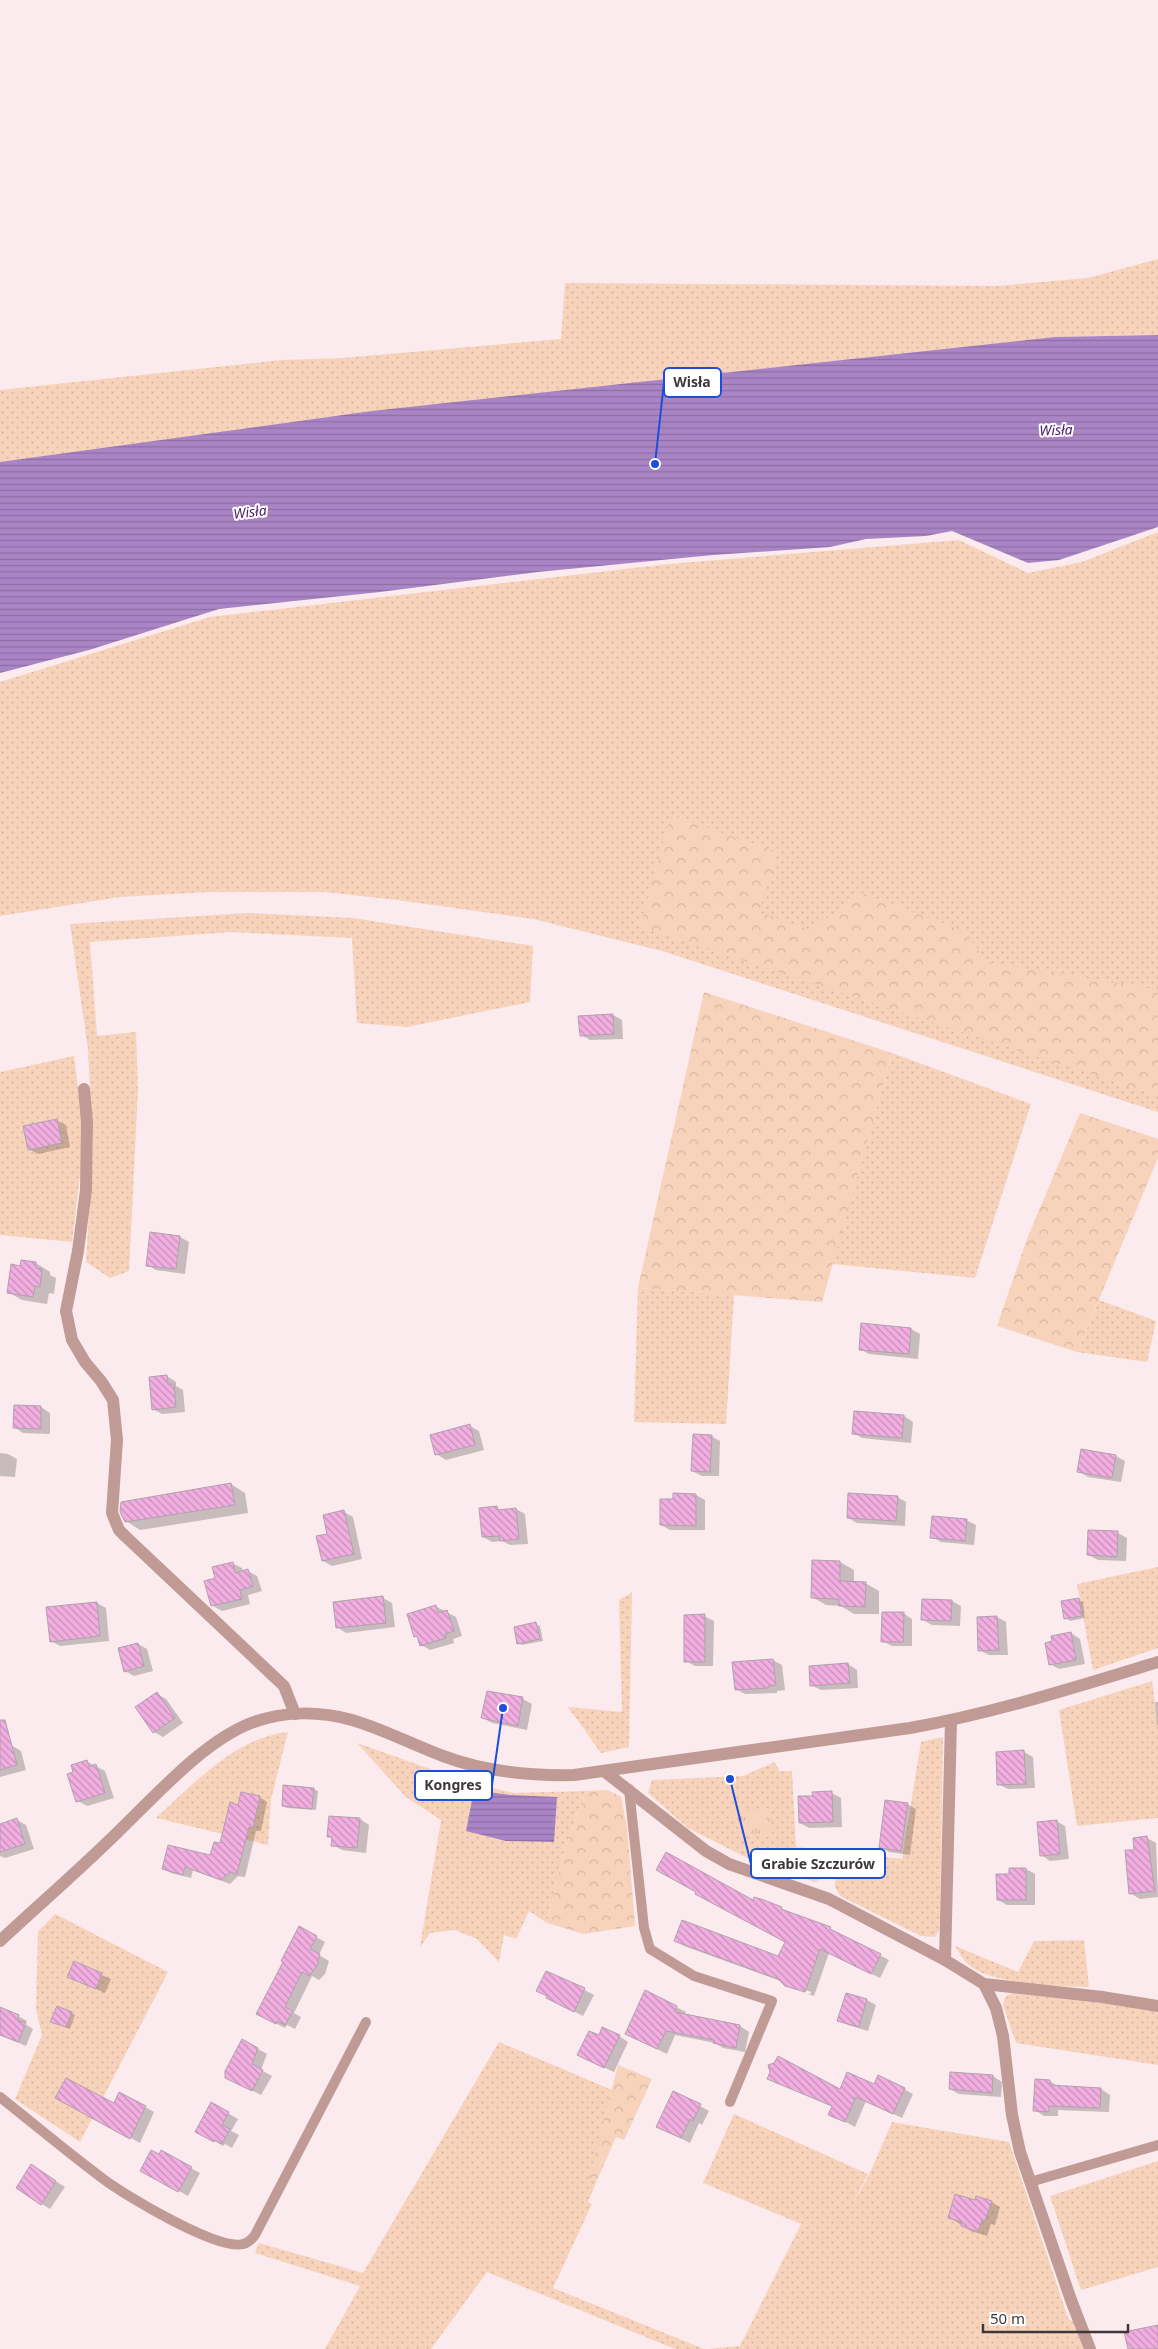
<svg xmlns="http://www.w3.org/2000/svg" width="1158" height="2349" font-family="'Noto Sans',sans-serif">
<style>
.grass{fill:url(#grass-dots)}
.forest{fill:url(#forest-crowns)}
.park{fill:url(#park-tufts)}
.water{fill:url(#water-rules)}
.shadow{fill:#0003}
.building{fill:url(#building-back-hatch);stroke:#afa2ab}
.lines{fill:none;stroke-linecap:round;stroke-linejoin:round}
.service{stroke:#c09a94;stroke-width:10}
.minor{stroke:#c09a94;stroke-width:12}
.tertiary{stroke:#c09a94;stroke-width:12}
.labels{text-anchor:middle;stroke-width:4;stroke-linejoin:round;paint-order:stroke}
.water-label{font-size:14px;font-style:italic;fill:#4b1968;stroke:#fff}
.leader{fill:none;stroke:#1d4ed8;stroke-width:2}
.callout-dot{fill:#1d4ed8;stroke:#fff;stroke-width:2}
.callout{fill:#fff;stroke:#1d4ed8;stroke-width:2}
.callout-label{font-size:14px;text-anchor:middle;font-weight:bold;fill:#3f383a}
</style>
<defs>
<pattern id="grass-dots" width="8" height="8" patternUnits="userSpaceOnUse" patternTransform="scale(1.25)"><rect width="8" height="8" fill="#f8d3bb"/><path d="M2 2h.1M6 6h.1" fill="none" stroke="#d6b6a2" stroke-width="1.8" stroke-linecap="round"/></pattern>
<pattern id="forest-crowns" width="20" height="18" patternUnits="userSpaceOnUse" patternTransform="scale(1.25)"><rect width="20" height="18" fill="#f8d3bb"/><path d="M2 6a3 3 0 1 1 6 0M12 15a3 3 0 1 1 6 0" fill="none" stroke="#d6b6a2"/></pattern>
<pattern id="park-tufts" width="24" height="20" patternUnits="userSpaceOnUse" patternTransform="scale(1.25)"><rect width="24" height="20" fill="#f8d3bb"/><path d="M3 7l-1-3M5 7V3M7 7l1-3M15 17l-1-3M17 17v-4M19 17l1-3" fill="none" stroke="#d6b6a2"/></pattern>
<pattern id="water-rules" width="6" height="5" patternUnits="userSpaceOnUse" patternTransform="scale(1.25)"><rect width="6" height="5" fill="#aa85c6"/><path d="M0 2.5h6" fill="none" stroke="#8c6ea2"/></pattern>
<pattern id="building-back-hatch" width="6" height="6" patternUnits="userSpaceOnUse" patternTransform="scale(1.25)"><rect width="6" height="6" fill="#f2aee1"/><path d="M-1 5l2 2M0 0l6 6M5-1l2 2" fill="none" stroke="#c58fb7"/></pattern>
</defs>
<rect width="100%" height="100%" fill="#fbeaee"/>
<g class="grass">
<path d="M1158,259v76l-103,2 -536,59 -519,66v-72l282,-30 61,-2 218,-19 4,-56 432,3 91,-8z"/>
<path d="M1158,532v580l-496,-161 -129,-32 -136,-19 -72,-8h-117l-88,5 -120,19v-234l210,-65 459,-53 290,-24 69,33 54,-11z"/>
<path d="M248,913l105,5 180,28 -3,56 -123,25 -50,-4 -5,-85 -121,-6 -141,10 7,94 39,-4 2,57 -9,182 -19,7 -24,-16 7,-116 -5,-97 -18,-125z"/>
<path d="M892,1053l139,51 -56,174 -143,-14z"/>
<path d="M74,1056l8,65 -1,45 -9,76 -72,-7v-163z"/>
<path d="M638,1288l96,7 -8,129 -92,-2z"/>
<path d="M1099,1300l57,21 -9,41 -70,-10z"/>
<path d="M1158,1567v81l-65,22 -16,-86z"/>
<path d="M632,1592l-3,155 -28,6 -33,-46 54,5 -3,-112z"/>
<path d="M1152,1681l6,47v90l-81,8 -18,-116z"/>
<path d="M288,1732l-17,67 -3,46 -112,-27c39,-35 78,-80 132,-86z"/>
<path d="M943,1737l-3,183 -1,11 -4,6 -14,-1 -81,-40 -5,-9 2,-35 65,7 19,-117z"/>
<path d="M357,1743l110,39 46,11 73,-2 -24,67 -15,65 -18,-12 -13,28 -12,-4 -5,27 -22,-23 -22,-9 -25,3 -10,14 21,-127 -35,-23z"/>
<path d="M775,1762l4,9h13l4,76 -3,28 -50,-19 -55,-28 -40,-35 4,-13 91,-4z"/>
<path d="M55,1914l113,58 -88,170 -65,-43 27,-64 -6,-26 2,-77z"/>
<path d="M1084,1940l5,47c-28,0 -99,-3 -120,-22 -6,-5 -10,-13 -14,-19l63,26 16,-31z"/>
<path d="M1013,1993l70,7 75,12v53l-142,-22 -13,-38 2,-8z"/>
<path d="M499,2042l113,48 -22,88 7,2 -9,22 4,2 -39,84 151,61h-29l-188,-77 -56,77h-106l35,-63 -105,-33 4,-10 104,30z"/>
<path d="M734,2114l134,60 -16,31 17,-30 23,-53 117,20 59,176 5,4 10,27h-375l32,-3 61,-122 -98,-41z"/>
<path d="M1158,2161v106l-77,23 -31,-94z"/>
</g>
<g class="forest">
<path d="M671,815l107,37 -19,60 52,18 51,-37 104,39 20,30 172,28v106l-518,-169z"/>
<path d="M704,992l188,61 -70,249 -184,-14z"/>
<path d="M1080,1113l78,26v19l-81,194 -80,-26 30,-87z"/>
<path d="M608,1790l13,7 6,30 8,99 -51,8 -37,-11 15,-65 24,-67z"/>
<path d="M796,1847l30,3 -3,27 -8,5 -22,-7z"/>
<path d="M618,2065l34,14 -28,61 -8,-3 -19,43 -8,-2z"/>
</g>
<path class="park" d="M770,1808l2,30 -22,-6 -27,-19z"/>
<g class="water">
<path d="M1158,335v192l-99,33 -31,3 -76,-32 -26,5 -60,3 -36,8 -117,8 -175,17 -158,20 -161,17 -130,41 -89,23v-211l372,-51 683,-74z"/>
<path d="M474,1790l36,5 47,2 -3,45 -48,-1 -40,-10z"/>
</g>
<g class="shadow">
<path d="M613,1015l9,5 1,19 -33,1 -9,-5z"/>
<path d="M56,1120l10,5 4,22 -32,7 -9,-5z"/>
<path d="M151,1233l29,4 9,5 -4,32 -29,-4 -9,-5z"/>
<path d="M36,1263l14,9v3l6,3 -2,16 -5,-1 -2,11 -25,-4 -14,-8 13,-25z"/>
<path d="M911,1329l9,5 -2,25 -49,-5 -9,-5z"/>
<path d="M167,1376l9,6v4l7,4 2,22 -23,2 -9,-5z"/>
<path d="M15,1406l26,1 9,6v21l-27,-1 -9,-6z"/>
<path d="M904,1416l9,6 -2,21 -49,-5 -9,-5z"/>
<path d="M470,1426l9,5 5,19 -38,10 -10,-6z"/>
<path d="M711,1436l9,5 -1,35h-17l-10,-5z"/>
<path d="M0,1453l8,1 9,5 -2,18 -15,-1z"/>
<path d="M1116,1456l9,5 -4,21 -33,-5 -10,-6z"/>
<path d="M231,1484l14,9 3,20 -108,17 -14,-9z"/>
<path d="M674,1494l22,1 9,5v30h-35l-9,-5 13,-24z"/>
<path d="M897,1497l9,5 -1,24 -48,-3 -9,-5z"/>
<path d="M497,1508l5,3 14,-2 9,5 3,30 -18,1 -8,-4 -10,1 -9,-5z"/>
<path d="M344,1512l9,5 9,42 -30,7 -9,-5 6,-26z"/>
<path d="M966,1520l10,5 -2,20 -33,-3 -9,-5z"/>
<path d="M1118,1533l9,5 -1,23 -28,-1 -10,-5z"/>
<path d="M840,1562l14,8v13h11l14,8v23h-25l-13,-8 -15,-1 -14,-8z"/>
<path d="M232,1563l10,5 1,4 5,-1 9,5 5,15 -14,4 2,9 -28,7 -9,-5 3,-27z"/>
<path d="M383,1598l9,5 3,24 -49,6 -9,-6z"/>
<path d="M1078,1600l5,2 2,16 -15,3 -4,-3z"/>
<path d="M952,1601l9,5 -1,20 -28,-1 -9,-5z"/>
<path d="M97,1603l9,5 3,33 -49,5 -9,-5z"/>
<path d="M435,1606l21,11 6,19 -9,3 1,4 -24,7 -9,-5 -3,-7 -3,-2z"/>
<path d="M903,1613l9,6v27h-20l-10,-5z"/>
<path d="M704,1616l10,5 -1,45h-18l-9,-5z"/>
<path d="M997,1617l9,5 2,33h-19l-10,-5z"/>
<path d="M536,1624l4,2 3,15 -21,4 -4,-2z"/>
<path d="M1071,1633l9,6 5,25 -26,5 -9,-5 4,-22z"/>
<path d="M138,1644l9,5 6,22 -19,5 -9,-5z"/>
<path d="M773,1660l9,5 3,25 -8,1v2l-32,1 -9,-5z"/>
<path d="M848,1664l9,6 1,18 -37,2 -10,-5z"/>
<path d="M488,1692l35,7 9,5 -5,26 -35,-7 -9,-5z"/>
<path d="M157,1694l9,5 17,24 -20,14 -9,-5z"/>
<path d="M1155,1702h3v24l-1,-1z"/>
<path d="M11,1745l10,6 5,19 -26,7v-28z"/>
<path d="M1024,1752l9,5 2,31 -27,1 -10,-5z"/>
<path d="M86,1761l19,10 9,27 -27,8 -9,-5 -4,-28z"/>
<path d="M314,1789l4,2 -2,19 -29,-2 -4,-2z"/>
<path d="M832,1793l9,5 1,29 -33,1 -9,-5 14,-26z"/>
<path d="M260,1797l7,5 -6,29h-5l-11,46 -7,-1 -8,8 -37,-14 -2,8 -20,-5 -8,-4 48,-12 10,-12 18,-39z"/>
<path d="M907,1804l9,5 -6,46 -21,-3 -9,-5z"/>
<path d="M360,1819l9,6 -3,28 -24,-3 -9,-5v-6l-4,-3z"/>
<path d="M17,1820l9,5 8,24 -29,9 -5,-2v-31z"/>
<path d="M1056,1821l9,5 4,33 -19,2 -9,-6z"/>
<path d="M1147,1838l9,5 2,54 -18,2 -10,-6 5,-42z"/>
<path d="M1026,1869l9,5v31h-28l-9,-5 12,-25z"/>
<path d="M753,1902l28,6 9,6 40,15 59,31 -9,18 -51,-25 -15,43 -19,-6 15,5 1,-3 -127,-46 -9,-5 104,17 7,-17z"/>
<path d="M316,1937l9,5 -6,13 10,6 -4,13 -6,6 -7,-4 -18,37 7,4 -6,12 -8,-4 -2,3 -18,-9z"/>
<path d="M74,1963l37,16 -6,14 -36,-16z"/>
<path d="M558,1976l36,19 -11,21 -26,-13z"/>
<path d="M646,1992l40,20 -2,3 56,11 9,6 -4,20 -22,-4 -8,-5 -40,-8 -8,19 -31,-15z"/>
<path d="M867,2000l9,5 -8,26 -20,-6 -9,-5z"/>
<path d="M71,2013l4,2 -5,14 -14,-6z"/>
<path d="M0,2014l18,2 9,5 -2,3 8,5 -7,17 -26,-11z"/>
<path d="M619,2036l9,6 -14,30 -26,-12 11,-23z"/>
<path d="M258,2049l9,5 -6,16 11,6 -11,19 -25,-13z"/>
<path d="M993,2076l9,6 -1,15 -42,-3 -9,-5z"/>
<path d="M768,2078l72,12 34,-5 30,4 9,5 -11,24 -36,-17 -11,26 -25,-13 3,-7z"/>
<path d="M1050,2081l9,6 42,2 9,6 -1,17 -51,-2v6h-14l-9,-6z"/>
<path d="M57,2097l88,10 9,5 -14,31z"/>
<path d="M212,2104l26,15 -7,12 8,4 -7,13 -7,-4 -2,2 -26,-15z"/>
<path d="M700,2106l9,5 -7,14 -3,-2 -9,20 -32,-16z"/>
<path d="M161,2152l39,21 -12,23 -47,-26z"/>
<path d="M40,2171l25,16 -15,22 -8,-5z"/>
<path d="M976,2202h15l9,5 -5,18 -4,-1 -4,12 -16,-5 -21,-13z"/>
</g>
<g class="building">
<path d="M613,1014l1,20 -34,2 -2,-20z"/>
<path d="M57,1119l5,24 -34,7 -5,-24z"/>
<path d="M150,1232l30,4 -4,33 -30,-3z"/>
<path d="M21,1260l15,2v6l6,1 -2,18 -5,-1 -2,11 -26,-4 4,-29 9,2z"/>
<path d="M861,1323l50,5 -2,26 -50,-4z"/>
<path d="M167,1375l1,9h6l2,23 -24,3 -3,-33z"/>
<path d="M14,1405l27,1v23l-28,-1z"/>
<path d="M854,1411l50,4 -2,23 -50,-4z"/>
<path d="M470,1424l5,21 -40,10 -5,-20z"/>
<path d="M693,1434l19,1 -2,37 -19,-1z"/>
<path d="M1081,1449l35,6 -4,23 -35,-6z"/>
<path d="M231,1483l4,22 -110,17 -5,-10 1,-10z"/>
<path d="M673,1493l23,1v32l-36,-1v-26h13z"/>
<path d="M848,1493l50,3 -2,25 -49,-3z"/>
<path d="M497,1506l1,4 18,-2 3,31 -19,2 -1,-5 -17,1 -3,-29z"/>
<path d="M344,1510l10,44 -32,7 -6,-25 11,-2 -4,-19z"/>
<path d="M932,1516l35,3 -2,22 -35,-3z"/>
<path d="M1088,1530l30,1 -1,26 -30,-2z"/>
<path d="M812,1560l28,1v20l26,1 -1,25 -26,-1v-7l-28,-1z"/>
<path d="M233,1562l2,11 13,-4 5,17 -13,4 2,9 -31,7 -7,-25 11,-3 -3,-11z"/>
<path d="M383,1596l3,27 -50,5 -3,-26z"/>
<path d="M1079,1598l3,18 -18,3 -3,-18z"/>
<path d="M922,1599l30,1 -1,21 -30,-1z"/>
<path d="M97,1602l3,34 -50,6 -4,-35z"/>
<path d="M436,1605l2,8 9,-3 7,21 -9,3 1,4 -26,8 -3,-10 -3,1 -7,-23z"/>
<path d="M882,1612h22l-1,30h-22z"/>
<path d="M705,1614v48h-21v-47z"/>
<path d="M997,1616l2,34 -21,1 -1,-34z"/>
<path d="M536,1622l4,17 -23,5 -3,-17z"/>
<path d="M1071,1632l5,28 -27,5 -4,-22 7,-2 -1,-5z"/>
<path d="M138,1643l6,23 -20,6 -6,-24z"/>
<path d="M773,1659l3,26 -8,1v2l-33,2 -3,-28z"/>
<path d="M848,1663l2,20 -40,3 -1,-20z"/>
<path d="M487,1691l36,6 -5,29 -37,-8z"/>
<path d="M157,1692l18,26 -22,15 -18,-26z"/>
<path d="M0,1720h5l12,45 -17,5z"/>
<path d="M1024,1750l2,34 -29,1 -1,-33z"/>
<path d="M87,1760l2,7 7,-3 9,29 -29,9 -9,-28 6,-2 -2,-7z"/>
<path d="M283,1785l31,3 -2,21 -30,-3z"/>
<path d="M832,1791l1,31 -34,1 -1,-27h15l-1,-4z"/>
<path d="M241,1792l19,4 -7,32 -4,-1 -12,47 -7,-2 -9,8 -36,-13 -2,8 -21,-6 6,-24 42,10 4,-13 6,1 10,-41 8,3z"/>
<path d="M885,1800l23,3 -7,48 -22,-3z"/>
<path d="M329,1816l31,2 -3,30 -26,-2 1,-9h-5z"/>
<path d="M17,1818l8,26 -25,8v-28z"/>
<path d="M1057,1820l3,34 -20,2 -3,-34z"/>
<path d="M1147,1836l8,55 -26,3 -4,-44h9l-1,-12z"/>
<path d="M666,1852l87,48 1,-3 10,3 18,7 -1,2 50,18 -1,2 51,25 -10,20 -51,-25 -15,43 -20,-6 -7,-7 -104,-38 8,-21 96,36 7,-14 -90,-48 1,-2 -40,-22z"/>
<path d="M1009,1868h17v32h-29l-1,-26h13z"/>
<path d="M299,1926l18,10 -7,13 10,5 -2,5v5l-9,12 -7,-4 -17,35 8,4 -8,14 -8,-4 -1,3 -20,-10 27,-52 -2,-1z"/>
<path d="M74,1961l28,12 -6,16 -29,-12z"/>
<path d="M546,1971l39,17 -11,24 -28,-14 1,-2 -11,-5z"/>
<path d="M645,1990l32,16 -2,6 65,13 -4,23 -23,-5 1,-3 -48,-9 -9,18 -32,-15z"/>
<path d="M846,1993l21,6 -8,28 -22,-6z"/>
<path d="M57,2006l15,6 -6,15 -16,-5z"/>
<path d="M0,2007l19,8 -2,5 9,3 -8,19 -18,-7z"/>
<path d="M602,2027l18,8 -16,33 -27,-13 12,-24 10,4z"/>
<path d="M242,2039l16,9 -6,16 11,6 -11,21 -27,-13v-7z"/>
<path d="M778,2056l62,33 7,-17 27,12 4,-9 27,13 -12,26 -37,-17 -11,25 -17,-7 4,-9 -65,-27 3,-7 -2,-7 6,-2z"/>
<path d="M950,2072l43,3 -1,18 -43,-4z"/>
<path d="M66,2078l48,25 5,-11 27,14 -16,33 -75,-41z"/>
<path d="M1035,2079l15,1v5l51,3 -1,20 -51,-2v6l-16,-1z"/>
<path d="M673,2091l28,13 -8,17 -3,-2 -9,19 -25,-11z"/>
<path d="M211,2102l18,10 -7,13 8,4 -8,15 -7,-4 -1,2 -19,-10z"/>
<path d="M151,2150l8,4 2,-4 31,17 -14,25 -38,-21z"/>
<path d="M31,2164l25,17 -15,24 -25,-17z"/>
<path d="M955,2194l20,6 1,-4 16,5 -7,20 -3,-1 -4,12 -17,-6 1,-4 -14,-4z"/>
<path d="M1158,2325v24h-30l-4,-17z"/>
</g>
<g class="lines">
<g class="service">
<path d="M629,1789l15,139 6,21 44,27 78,25 -42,101"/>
<path d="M0,2097c34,27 67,55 102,81 22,17 116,73 141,66 5,-1 9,-5 12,-9l111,-213"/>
<path d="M1030,2182l128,-37"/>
</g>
<g class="minor">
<path d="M84,1089l3,33 -1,68 -8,61 -12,60 6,29 13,22 16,19 12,19 4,40 -5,73 7,17 6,6 159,150 11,28"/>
<path d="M604,1771l102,80 23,13 100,35 116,61 39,24 12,24 7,28 9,79 8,37 51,148 19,49"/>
<path d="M945,1960l6,-239"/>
<path d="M984,1984l118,13 56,9"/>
</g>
<path class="tertiary" d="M0,1941c42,-39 85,-76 125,-116 35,-34 80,-84 126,-102 32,-12 68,-12 101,-3 31,9 61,25 91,36 42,16 87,20 131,19l336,-47c84,-15 166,-41 248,-66"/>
</g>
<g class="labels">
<g class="water-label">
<text transform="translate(1056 430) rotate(-2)" y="5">Wisła</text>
<text transform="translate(250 512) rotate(-7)" y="5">Wisła</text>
</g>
</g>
<path class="leader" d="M655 464L664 382M503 1708L492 1785M730 1779L751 1864"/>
<g class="callout-dot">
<circle cx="655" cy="464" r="5"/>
<circle cx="503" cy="1708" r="5"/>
<circle cx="730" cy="1779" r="5"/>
</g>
<g class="callout">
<rect x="664" y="368" width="57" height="29" rx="5"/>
<rect x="415" y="1771" width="77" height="29" rx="5"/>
<rect x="751" y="1849" width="134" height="29" rx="5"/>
</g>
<g class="callout-label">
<text x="692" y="387">Wisła</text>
<text x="453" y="1790">Kongres</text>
<text x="818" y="1869">Grabie Szczurów</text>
</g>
<path d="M983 2324v8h145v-8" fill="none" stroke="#3f383a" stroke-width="2.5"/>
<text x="990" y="2324" font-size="15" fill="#3f383a" stroke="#ffffff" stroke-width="4" paint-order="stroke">50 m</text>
</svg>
